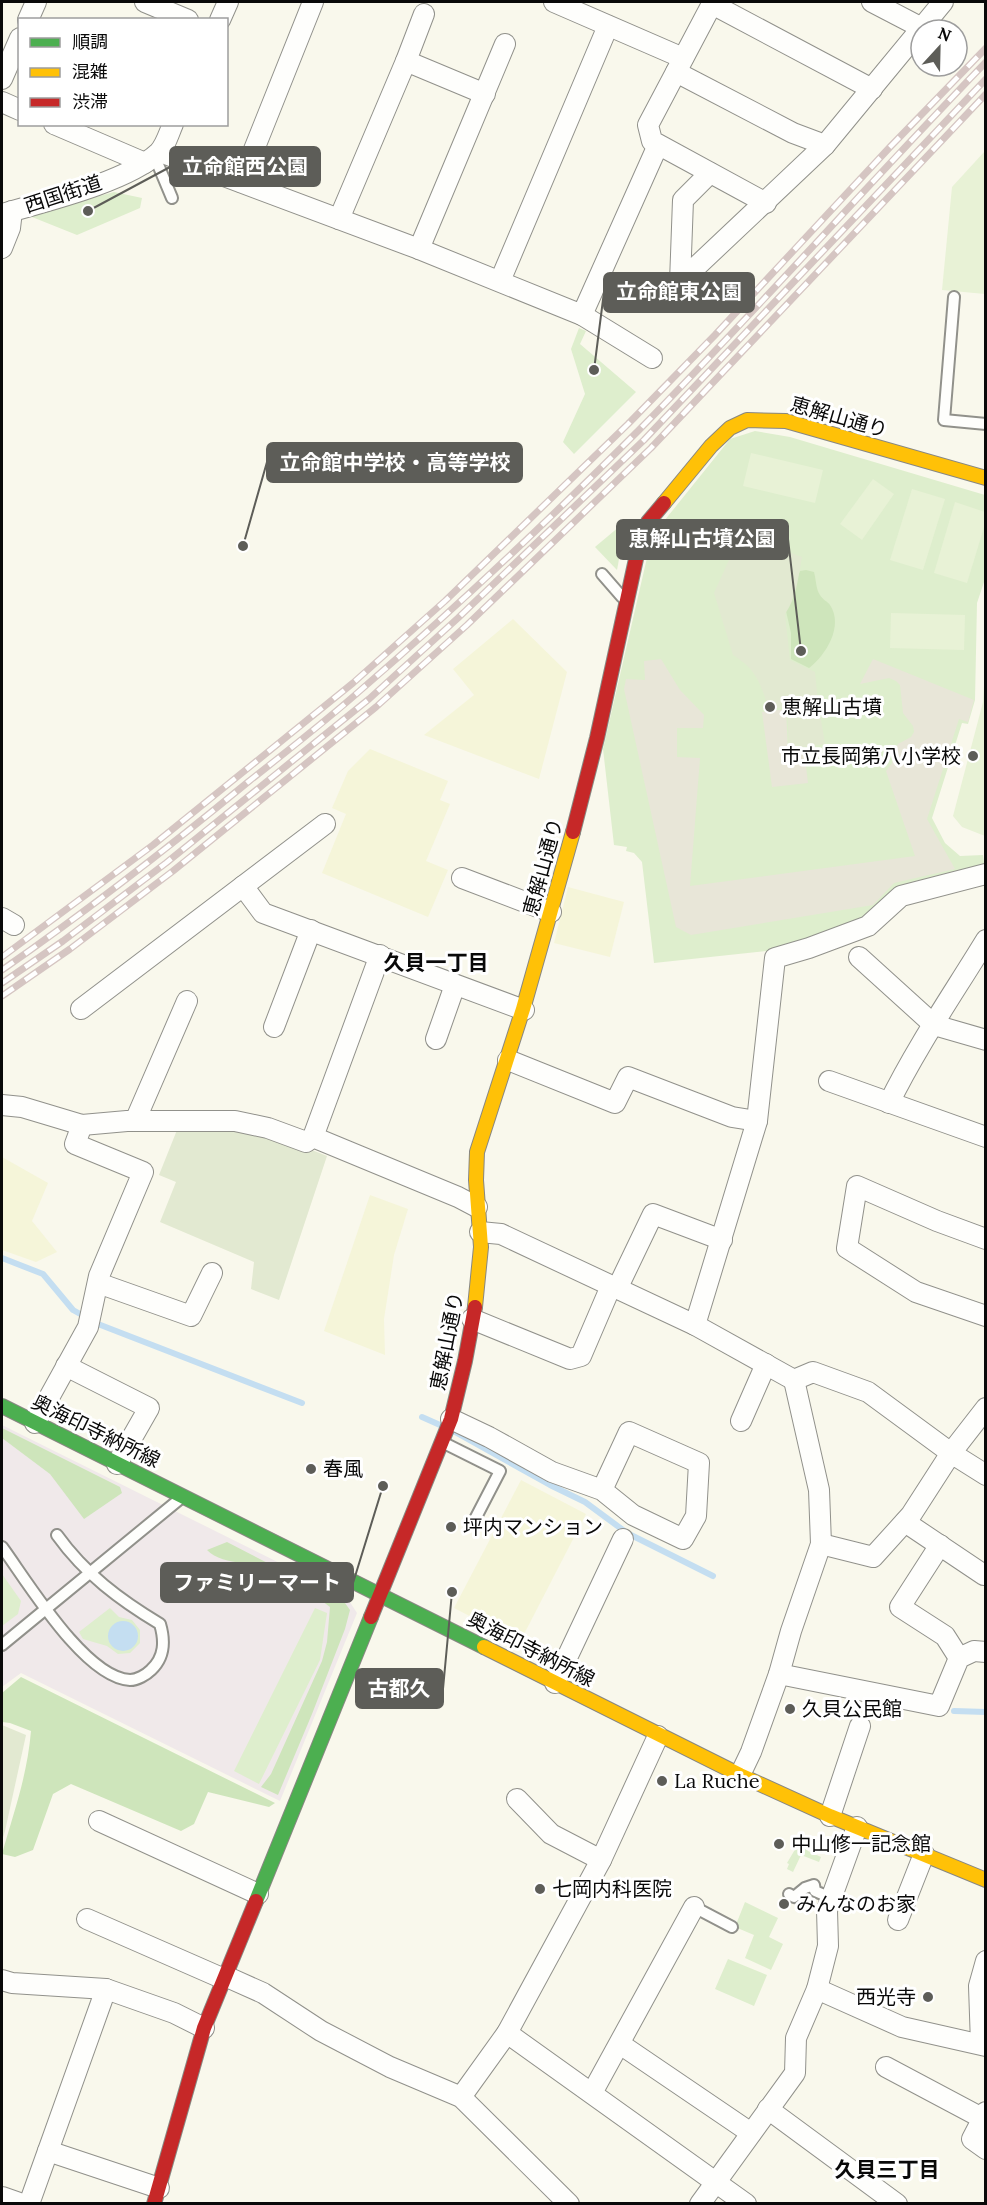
<svg xmlns="http://www.w3.org/2000/svg" width="987" height="2205" font-family="Lora,'Noto Sans JP',serif">
<style>
.industrial{fill:#f0e9ea}
.farmland{fill:#f5f5d9}
.green{fill:#deeecd}
.forest{fill:#cee5bb}
.cemetery{fill:#e2e9d1}
.pitch{fill:#e8f2d6}
.plaza{fill:#e8e6d8}
.water{fill:#c4def1}
.lines{fill:none;stroke-linecap:round;stroke-linejoin:round}
.stream{stroke:#c4def1;stroke-width:6}
.lane-casing{stroke:#91918b;stroke-width:14}
.street-casing{stroke:#91918b;stroke-width:22}
.fast-casing{stroke:#888782;stroke-width:16}
.slow-casing{stroke:#888782;stroke-width:16}
.jam-casing{stroke:#888782;stroke-width:16}
.lane{stroke:#fefefc;stroke-width:10}
.street{stroke:#fefefc;stroke-width:20}
.fast{stroke:#4caf50;stroke-width:14}
.slow{stroke:#ffc107;stroke-width:14}
.jam{stroke:#c62828;stroke-width:14}
.rail-casing{stroke:#d5c5c2;stroke-width:7}
.rail{stroke:#fff;stroke-width:4.5;stroke-dasharray:14;stroke-linecap:butt}
.poi-dot{fill:#5d5d58;stroke:#fff;stroke-width:2}
.labels{text-anchor:middle;stroke-width:6;stroke-linejoin:round;paint-order:stroke}
.street-label{font-size:20px;fill:#090909;stroke:#fff}
.poi-label{font-size:20px;fill:#090909;stroke:#fff;text-anchor:start}
.neighbourhood-label{font-size:21px;font-weight:bold;fill:#090909;stroke:#fff}
.leader{fill:none;stroke:#5d5d58;stroke-width:2}
.callout-dot{fill:#5d5d58;stroke:#fff;stroke-width:2}
.callout{fill:#5d5d58;stroke:#5d5d58;stroke-width:2}
.callout-label{font-size:21px;text-anchor:middle;font-weight:bold;fill:#fff}
</style>
<rect width="100%" height="100%" fill="#f9f8ec"/>
<path class="industrial" d="M2,1425l344,171 11,17 -77,188 -259,-128 -19,14z"/>
<g class="farmland">
<path d="M513,619l54,53 -28,107 -115,-44 50,-40 -21,-26z"/>
<path d="M370,749l78,32 -8,19 10,4 -24,57 22,9 -20,47 -106,-44 24,-59 -14,-6 16,-37z"/>
<path d="M568,887l56,15 -14,55 -56,-14z"/>
<path d="M2,1157l46,26 -16,38 25,31 -21,10 -34,-12z"/>
<path d="M370,1195l38,14 -14,46 -10,64 1,36 -61,-24z"/>
<path d="M521,1480l65,34 -66,128 -66,-34z"/>
</g>
<g class="green">
<path d="M114,192l28,6 -2,10 -63,27 -45,-18 1,-3z"/>
<path d="M579,328l7,3 -6,13 56,48 -62,62 -11,-12 22,-48 -14,-45z"/>
<path d="M755,431l35,6 195,58v84l-8,24 -2,97 -7,24 -6,-1 -30,95 13,25 15,13 23,-1 2,15 -119,52 -91,28 -121,13 -12,-101 -8,-9 -8,-2 1,-4 -13,-2 -11,-96 49,-213 78,-97z"/>
<path d="M626,521l-9,49 -22,-23z"/>
<path d="M2,1574l19,27 -3,13 -16,12z"/>
<path d="M110,1608l9,9 13,3 8,10v13l-10,10 -12,1 -11,-8 -24,-7 -4,-7z"/>
<path d="M315,1608l12,5 -7,47 -61,124 -25,-13z"/>
<path d="M800,1841l8,10 13,6 -2,5 -18,-7 -8,17 -6,-3 2,-5 -2,-1z"/>
<path d="M745,1902l33,16 -9,19 14,7 -12,26 -26,-12 9,-23 -19,-8z"/>
<path d="M728,1959l39,16 -13,31 -39,-17z"/>
</g>
<g class="forest">
<path d="M806,570l8,2c2,7 2,18 6,23 2,4 8,7 10,10 14,21 -4,50 -21,63l-18,-9v-26l-5,-22 14,-40z"/>
<path d="M2,1428l118,59 2,6 -38,26 -34,-45 -48,-36z"/>
<path d="M227,1542l118,61 5,7 -5,19 -33,85 -34,81 -17,-8 10,-13 51,-113 5,-19 3,-35c-26,-20 -56,-37 -89,-44 -11,-2 -26,-4 -34,-13z"/>
<path d="M21,1677l254,126 -6,4 -61,-15 -14,32 -13,7 -110,-47 -18,10 -20,56 -18,7 -13,-3c12,-43 25,-77 29,-123l-21,-8 -8,-1v-29z"/>
</g>
<g class="cemetery">
<path d="M789,552l13,5c-4,20 -5,40 -17,57l5,46 25,12 3,30 7,42 -36,5 -2,-42 -18,2c-9,-26 -12,-39 -36,-54l-19,-62 15,-33 7,-5z"/>
<path d="M179,1125l90,8 58,23 -48,144 -28,-11 3,-27 -94,-40 16,-40 -17,-7z"/>
<path d="M2,1725l24,10 -21,96 -3,10z"/>
</g>
<g class="pitch">
<path d="M985,151v143l-43,-4 10,-103z"/>
<path d="M751,453l72,17 -8,33 -72,-17z"/>
<path d="M873,479l21,15 -32,46 -22,-16z"/>
<path d="M912,489l33,10 -22,71 -33,-10z"/>
<path d="M955,502l30,10v12l-18,59 -33,-10z"/>
<path d="M891,613l74,2 -1,35 -74,-2z"/>
<path d="M985,669v167l-23,-9 -9,-11 30,-114z"/>
</g>
<g class="plaza">
<path d="M661,659l19,31 24,25 -1,13h-26v29l23,1 -10,128 225,-30 -29,-85 6,-8 3,-13 3,-6 13,-7 3,-5 -1,-6 -10,-13 -3,-28 -4,-4 -7,-3 -29,6 13,-25 101,41 -6,22 -9,-3 -32,100 28,50 -61,14 -21,22 -182,30 -15,-8 -52,-238 2,-10 19,1 -1,-19z"/>
<path d="M786,709l2,42 16,-2 4,34 -36,4 -10,-75z"/>
</g>
<circle class="water" cx="123" cy="1636" r="15"/>
<g class="lines">
<g class="stream">
<path d="M2,1258l41,16 30,36 9,5"/>
<path d="M98,1324l204,79"/>
<path d="M422,1417l18,8"/>
<path d="M455,1432l95,53 35,17 42,31 86,43"/>
<path d="M954,1711l32,1"/>
</g>
<g class="lane-casing">
<g id="lane">
<path d="M154,155l18,43"/>
<path d="M954,297l-10,123 42,4"/>
<path d="M602,574l20,23"/>
<path d="M442,1442l58,29 -27,52"/>
<path d="M2,1547c25,34 83,131 128,133 7,0 16,-5 21,-10 14,-13 14,-29 9,-46 -40,-24 -75,-50 -103,-89"/>
<path d="M2,1645l179,-147"/>
<path d="M789,1894l5,3 11,-9 9,-3 1,6 16,7"/>
<path d="M694,1907l38,20"/>
</g>
</g>
<g class="street-casing">
<g id="street">
<path d="M145,2l43,18"/>
<path d="M554,2l129,56"/>
<path d="M713,2l-65,123 4,16 114,62"/>
<path d="M872,2l50,26"/>
<path d="M712,4l160,85"/>
<path d="M28,20l8,-18"/>
<path d="M220,20l8,-18"/>
<path d="M406,61l18,-47"/>
<path d="M676,72l117,61 32,12 118,-143"/>
<path d="M2,79l18,-41"/>
<path d="M2,102l18,8"/>
<path d="M54,124l91,39"/>
<path d="M160,152l259,97 163,66 76,-170"/>
<path d="M710,173l-27,27 -3,82 145,-137"/>
<path d="M241,182l72,-180"/>
<path d="M2,214c41,-12 125,-32 156,-61 7,-6 11,-20 15,-29"/>
<path d="M339,219l67,-158 79,33"/>
<path d="M2,248l8,-20 2,-17"/>
<path d="M419,249l86,-205"/>
<path d="M500,281l108,-255"/>
<path d="M582,315l70,43"/>
<path d="M462,878l89,34"/>
<path d="M243,886l20,27 261,97"/>
<path d="M2,918l12,7"/>
<path d="M859,957l75,68 52,15"/>
<path d="M81,1009l244,-185"/>
<path d="M274,1027l37,-97"/>
<path d="M436,1039l19,-54"/>
<path d="M508,1060l107,43 13,-26 104,40 25,4"/>
<path d="M829,1081l157,56"/>
<path d="M889,1103c28,-57 64,-109 97,-163"/>
<path d="M2,1105l20,2 60,18 45,-4h108l33,7 38,14 7,-5 145,60 19,10"/>
<path d="M135,1121l52,-120"/>
<path d="M313,1137l67,-182"/>
<path d="M480,1232l21,2 194,91 99,55"/>
<path d="M986,1239l-49,-18 -80,-35 -10,62 69,44 70,24"/>
<path d="M98,1283l93,33 21,-43"/>
<path d="M617,1289l36,-75 69,26"/>
<path d="M472,1319l98,40 11,-3 30,-70"/>
<path d="M695,1325l62,-204 18,-163 34,-10 59,-22 33,-30 85,-22"/>
<path d="M66,1366l83,42 -32,56"/>
<path d="M794,1380l19,-8 55,20 83,61 35,-45"/>
<path d="M451,1419l38,18 63,35 50,18 31,25 50,24 13,-23 3,-53 -70,-31 -27,58"/>
<path d="M741,1421l25,-57"/>
<path d="M35,1423l53,-96 11,-51 44,-104 -68,-28 7,-19"/>
<path d="M905,1522l79,53"/>
<path d="M821,1544l52,13 38,-42 40,-62 35,22"/>
<path d="M940,1545l-40,62 45,29 14,22"/>
<path d="M779,1674l160,32 20,-48 15,-7 12,1"/>
<path d="M555,1683l68,-144"/>
<path d="M740,1775l11,-23 28,-78 12,-43 30,-87 -2,-54 -25,-110"/>
<path d="M517,1799l34,35 50,26"/>
<path d="M830,1816l30,-90"/>
<path d="M99,1821l159,73"/>
<path d="M87,1919l137,60"/>
<path d="M898,1920l26,-66"/>
<path d="M225,1976l38,17 58,38 69,36 71,30 108,107"/>
<path d="M2,1980l10,3 94,6 68,24 30,15"/>
<path d="M817,1989l85,38 84,19"/>
<path d="M507,2033l239,171"/>
<path d="M620,2044l131,89"/>
<path d="M981,2044l-2,-58 7,-25"/>
<path d="M886,2067l96,51"/>
<path d="M592,2093l102,-186"/>
<path d="M461,2097l46,-64 94,-173 57,-124"/>
<path d="M768,2109l129,95"/>
<path d="M986,2112l-14,27 14,10"/>
<path d="M48,2151l111,37"/>
<path d="M2,2197l20,7"/>
<path d="M29,2204l77,-215"/>
<path d="M700,2204l95,-131 1,-35 21,-49 11,-43 -1,-36 30,-83"/>
</g>
</g>
<g class="fast-casing">
<g id="fast">
<path d="M2,1406l482,241"/>
<path d="M256,1901l115,-284"/>
</g>
</g>
<g class="slow-casing">
<g id="slow">
<path d="M664,503l47,-57 19,-18 17,-8 39,1 200,57"/>
<path d="M475,1307l6,-60 -5,-67 1,-28 46,-143 50,-177"/>
<path d="M484,1647l256,128 90,41 156,64"/>
</g>
</g>
<g class="jam-casing">
<g id="jam">
<path d="M573,832l24,-94 44,-202 7,-14 16,-19"/>
<path d="M371,1617l80,-198 14,-58 10,-54"/>
<path d="M154,2204l50,-176 52,-127"/>
</g>
</g>
<use href="#lane" class="lane"/>
<use href="#street" class="street"/>
<use href="#fast" class="fast"/>
<use href="#slow" class="slow"/>
<use href="#jam" class="jam"/>
<g class="rail-casing">
<g id="rail">
<path d="M2,957l151,-112 200,-162 92,-82 183,-177 87,-89 175,-188 96,-99"/>
<path d="M2,970c85,-59 166,-122 246,-188 39,-31 78,-61 115,-94 95,-82 187,-169 276,-258 118,-120 230,-247 347,-368"/>
<path d="M2,983l61,-42 103,-78 203,-164 89,-81 186,-178 342,-361"/>
<path d="M2,996l68,-47 103,-78 203,-164 91,-82 184,-177 335,-354"/>
</g>
</g>
<use href="#rail" class="rail"/>
</g>
<g class="poi-dot">
<circle cx="770" cy="707" r="6"/>
<circle cx="973" cy="756" r="6"/>
<circle cx="311" cy="1469" r="6"/>
<circle cx="451" cy="1527" r="6"/>
<circle cx="790" cy="1709" r="6"/>
<circle cx="662" cy="1781" r="6"/>
<circle cx="779" cy="1844" r="6"/>
<circle cx="540" cy="1889" r="6"/>
<circle cx="784" cy="1904" r="6"/>
<circle cx="928" cy="1997" r="6"/>
</g>
<g class="labels">
<g class="street-label">
<text transform="translate(63 194) rotate(-18)" y="7">西国街道</text>
<text transform="translate(839 417) rotate(16)" y="7">恵解山通り</text>
<text transform="translate(543 867) rotate(-75)" y="7">恵解山通り</text>
<text transform="translate(447 1341) rotate(-79)" y="7">恵解山通り</text>
<text transform="translate(96 1431) rotate(26)" y="7">奥海印寺納所線</text>
<text transform="translate(531 1649) rotate(27)" y="7">奥海印寺納所線</text>
</g>
<g class="poi-label">
<text x="782" y="714">恵解山古墳</text>
<text x="961" y="763" text-anchor="end">市立長岡第八小学校</text>
<text x="323" y="1476">春風</text>
<text x="463" y="1534">坪内マンション</text>
<text x="802" y="1716">久貝公民館</text>
<text x="674" y="1788">La Ruche</text>
<text x="791" y="1851">中山修一記念館</text>
<text x="552" y="1896">七岡内科医院</text>
<text x="796" y="1911">みんなのお家</text>
<text x="916" y="2004" text-anchor="end">西光寺</text>
</g>
<g class="neighbourhood-label">
<text x="436" y="970">久貝一丁目</text>
<text x="887" y="2177">久貝三丁目</text>
</g>
</g>
<path class="leader" d="M88 211L170 167M594 370L604 292M243 546L267 462M801 651L788 539M383 1486L353 1583M452 1592L443 1689"/>
<g class="callout-dot">
<circle cx="88" cy="211" r="6"/>
<circle cx="594" cy="370" r="6"/>
<circle cx="243" cy="546" r="6"/>
<circle cx="801" cy="651" r="6"/>
<circle cx="383" cy="1486" r="6"/>
<circle cx="452" cy="1592" r="6"/>
</g>
<g class="callout">
<rect x="170" y="147" width="150" height="39" rx="6"/>
<rect x="604" y="273" width="150" height="39" rx="6"/>
<rect x="267" y="443" width="255" height="39" rx="6"/>
<rect x="617" y="520" width="171" height="39" rx="6"/>
<rect x="161" y="1563" width="192" height="39" rx="6"/>
<rect x="356" y="1669" width="87" height="39" rx="6"/>
</g>
<g class="callout-label">
<text x="245" y="174">立命館西公園</text>
<text x="679" y="299">立命館東公園</text>
<text x="395" y="470">立命館中学校・高等学校</text>
<text x="702" y="546">恵解山古墳公園</text>
<text x="257" y="1590">ファミリーマート</text>
<text x="399" y="1696">古都久</text>
</g>
<rect width="987" height="2205" fill="none" stroke="#090909" stroke-width="6"/>
<rect x="18" y="18" width="210" height="108" fill="#ffffff" stroke="#9d9d9d" stroke-width="1.5"/>
<rect x="30" y="38" width="30" height="9" fill="#4caf50" stroke="#9d9d9d" stroke-width="1.5"/>
<text x="72" y="48" font-size="18" fill="#090909">順調</text>
<rect x="30" y="68" width="30" height="9" fill="#ffc107" stroke="#9d9d9d" stroke-width="1.5"/>
<text x="72" y="78" font-size="18" fill="#090909">混雑</text>
<rect x="30" y="98" width="30" height="9" fill="#c62828" stroke="#9d9d9d" stroke-width="1.5"/>
<text x="72" y="108" font-size="18" fill="#090909">渋滞</text>
<g transform="translate(939 48) rotate(22)"><circle r="28" fill="#ffffff" stroke="#9d9d9d" stroke-width="1.5"/>
<path d="M0-4.5L10 22L0 15L-10 22Z" fill="#5d5d58"/>
<text y="-9" font-size="16" font-weight="bold" text-anchor="middle" fill="#090909">N</text>
</g>
</svg>
